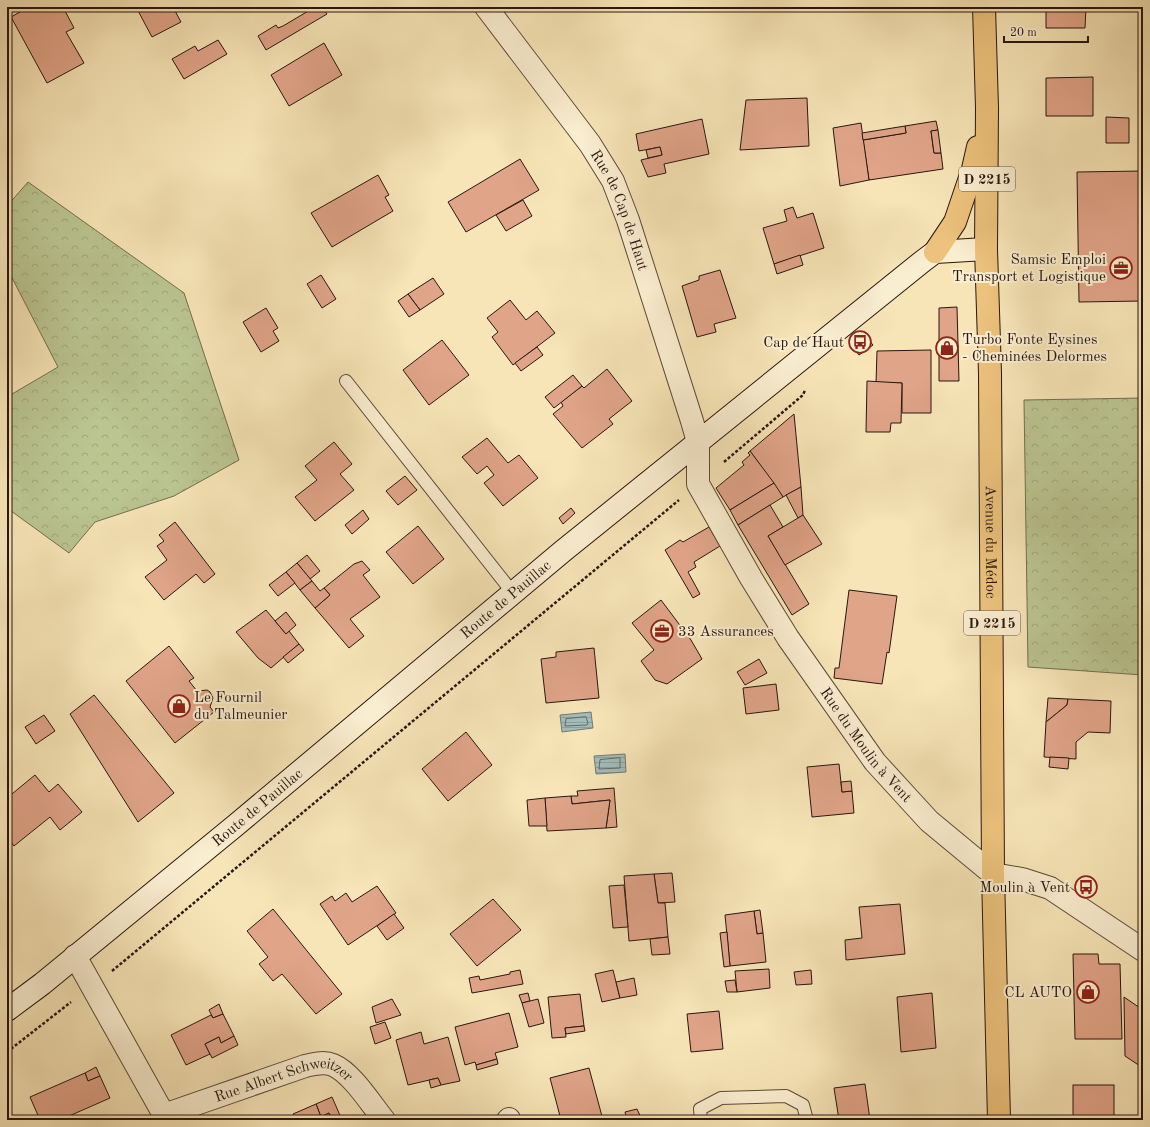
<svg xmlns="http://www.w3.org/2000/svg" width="1150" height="1127" font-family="'Old Standard TT',serif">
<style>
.forest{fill:url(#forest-crowns);stroke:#726e50}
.water{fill:url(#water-rules);stroke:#727a75}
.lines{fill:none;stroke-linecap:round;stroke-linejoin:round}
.shore{stroke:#666964;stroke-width:1}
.building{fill:#e0a488;stroke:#291610}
.lane-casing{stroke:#5c4a3a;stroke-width:14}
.street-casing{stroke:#5c4a3a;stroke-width:24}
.secondary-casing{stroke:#291610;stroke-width:24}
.primary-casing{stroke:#291610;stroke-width:24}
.path{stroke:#291610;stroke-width:2.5;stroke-dasharray:3 2;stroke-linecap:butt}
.lane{stroke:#faeed0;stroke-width:12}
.street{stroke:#faeed0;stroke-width:22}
.secondary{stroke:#faeed0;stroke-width:22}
.primary{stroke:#ecc27c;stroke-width:22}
.labels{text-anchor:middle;stroke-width:4;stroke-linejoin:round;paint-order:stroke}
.shield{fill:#faeed0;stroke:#68574a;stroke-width:1}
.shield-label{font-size:14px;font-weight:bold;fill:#291610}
.street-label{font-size:15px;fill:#291610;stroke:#faeed0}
.poi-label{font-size:15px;fill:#291610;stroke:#faeed0;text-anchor:end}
</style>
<defs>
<pattern id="forest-crowns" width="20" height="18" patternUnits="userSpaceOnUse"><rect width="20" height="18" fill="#bac590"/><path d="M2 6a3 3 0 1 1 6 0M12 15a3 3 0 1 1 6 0" fill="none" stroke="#a0a87b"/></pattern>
<pattern id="water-rules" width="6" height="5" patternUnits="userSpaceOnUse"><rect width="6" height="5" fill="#a2bcb9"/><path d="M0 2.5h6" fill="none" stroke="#8ca19e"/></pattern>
</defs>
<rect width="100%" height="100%" fill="#f7e5b7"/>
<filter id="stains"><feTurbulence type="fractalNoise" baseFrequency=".005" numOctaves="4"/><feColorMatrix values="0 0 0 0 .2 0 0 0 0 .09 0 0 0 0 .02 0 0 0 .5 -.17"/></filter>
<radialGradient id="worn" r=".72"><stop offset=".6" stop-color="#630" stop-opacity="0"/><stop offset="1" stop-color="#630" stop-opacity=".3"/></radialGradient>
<g class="forest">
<path d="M28,182l156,111 55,167 -65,36 -79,26 -26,31 -62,-45v-111l51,-30 -51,-99v-62z"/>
<path d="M1143,398v277l-115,-8 -4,-267z"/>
</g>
<g class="water">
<path d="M591,712l2,16 -31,4 -2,-17z"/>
<path d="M625,754l1,18 -30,2 -2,-18z"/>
</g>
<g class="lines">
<g class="shore">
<path d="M586,717l2,6 -1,2 -22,1 1,-7z"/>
<path d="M620,758v10l-21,1 1,-9z"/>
</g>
</g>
<g class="building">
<path d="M29,7h34l11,21 -8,4 18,31 -37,20 -36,-66z"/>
<path d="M136,7h37l8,15 -29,15z"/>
<path d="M315,7h7l5,7 -61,36 -8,-14 18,-11 2,3 5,-2z"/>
<path d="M1046,7h40l-1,21h-39z"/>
<path d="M218,40l9,14 -43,25 -12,-20 23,-13 3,5z"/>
<path d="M324,43l18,32 -53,31 -18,-31z"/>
<path d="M1093,77v39h-47v-38z"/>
<path d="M807,98l2,48 -69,4 6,-50z"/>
<path d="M1106,117l23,1v25h-23z"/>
<path d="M702,119l7,35 -45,10 2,9 -18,4 -7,-17 21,-5 -2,-8 -21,4 -3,-17z"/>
<path d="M936,121l2,9 -7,1 3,22h7l2,16 -74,11 -6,-40 43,-7 -1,-7z"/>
<path d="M861,123l8,57 -29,6 -7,-58z"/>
<path d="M905,126l1,7 -43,7 -1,-7z"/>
<path d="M938,130l3,23h-7l-3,-22z"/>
<path d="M660,147l2,8 -14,3 -2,-8z"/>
<path d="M520,159l19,31 -73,42 -18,-30z"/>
<path d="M1143,171v130l-64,1 -2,-130z"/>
<path d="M378,175l11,20 -4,2 8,14 -61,36 -21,-34z"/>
<path d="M523,200l9,16 -26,15 -10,-16z"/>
<path d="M793,207l4,11 16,-5 11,35 -50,16 -11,-36 24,-7 -3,-11z"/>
<path d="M800,255l3,10 -26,9 -3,-10z"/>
<path d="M720,270l16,48 -22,6 2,8 -19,5 -15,-51 17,-6v-4z"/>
<path d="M321,275l15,24 -14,9 -15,-24z"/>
<path d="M433,278l11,16 -24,16 -12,-16z"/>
<path d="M408,294l12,16 -11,7 -11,-16z"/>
<path d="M510,300l16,20 11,-9 18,22 -42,32 -21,-28 6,-5 -11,-14z"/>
<path d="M957,307l2,74h-20v-73z"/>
<path d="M266,308l12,20 -5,3 6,10 -18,11 -18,-30z"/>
<path d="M868,339l5,6 -14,10 -4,-5z"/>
<path d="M442,340l27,35 -40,30 -26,-35z"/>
<path d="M537,347l6,8 -22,16 -6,-8z"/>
<path d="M931,350v63h-29v-30h-26l1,-32z"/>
<path d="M607,369l25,32 -23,18 4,5 -31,24 -29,-34 10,-8 -2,-4 21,-16 2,2z"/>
<path d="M573,375l9,11 -28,22 -9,-11z"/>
<path d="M867,381l35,2 -1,40h-10l-1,9h-24z"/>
<path d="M794,414l7,73 -18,10 -33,-46z"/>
<path d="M487,438l21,25 11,-8 19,23 -35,28 -19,-23 10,-8 -7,-9 -10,8 -15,-17z"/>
<path d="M334,442l18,22 -12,10 14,16 -39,31 -20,-24 22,-17 -12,-14z"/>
<path d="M750,451l24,32 -44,27 -14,-22 28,-23 -2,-3 8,-7 -2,-2z"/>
<path d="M405,476l12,14 -19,15 -12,-14z"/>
<path d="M774,483l9,14 -45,28 -8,-15z"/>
<path d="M801,487l2,28 -5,3 -12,-23z"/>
<path d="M770,505l13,22 -15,9 41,68 -17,11 -54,-90z"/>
<path d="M571,508l4,5 -12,11 -4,-6z"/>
<path d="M363,510l6,9 -17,15 -7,-9z"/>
<path d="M803,515l19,29 -37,21 -17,-29z"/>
<path d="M175,522l40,52 -11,9 -8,-9 -32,26 -19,-23 22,-17 -10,-14 7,-5 -5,-6z"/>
<path d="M418,526l26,33 -31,25 -27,-32z"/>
<path d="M709,527l11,19 -26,16 2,5 -8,5 12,22 -7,4 -28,-48 15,-10 3,2z"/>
<path d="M307,555l13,16 -10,8 -13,-16z"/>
<path d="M362,561l8,9 -7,5 17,22 -30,22 14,17 -15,12 -34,-40 15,-13 -6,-7 30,-24z"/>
<path d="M297,563l15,18 -12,9 -14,-18z"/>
<path d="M286,572l9,11 -17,13 -9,-11z"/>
<path d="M312,581l8,10 4,-3 6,7 -15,13 -15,-18z"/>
<path d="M849,590l48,6 -8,57 -2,-1 -5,32 -48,-6 1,-10h4z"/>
<path d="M661,600l30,40 11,19 -35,25 -12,-4 -14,-19 13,-11 -22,-27z"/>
<path d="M266,610l20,24 3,-3 10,13 -28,24 -13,-10 -22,-26z"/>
<path d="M286,612l10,13 -10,9 -11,-13z"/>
<path d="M299,644l5,6 -16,13 -5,-6z"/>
<path d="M169,646l25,32 -5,3 8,10 10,-1 3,2 3,6 -3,9 4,5 -39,31 -49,-62z"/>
<path d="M594,648l5,50 -53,5 -5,-44 15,-2v-5z"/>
<path d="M759,659l8,14 -22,12 -8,-13z"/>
<path d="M776,684l3,26 -33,4 -3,-26z"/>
<path d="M94,695l80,98 -36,29 -68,-108z"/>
<path d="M1048,698l20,1 -1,6 -21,17z"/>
<path d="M1068,699l43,2 -1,32 -22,-1 -12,10v17l-32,-2 2,-35 21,-17z"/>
<path d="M44,715l11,16 -19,13 -11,-17z"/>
<path d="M466,732l26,33 -44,36 -26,-32z"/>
<path d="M1050,757l19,1 -1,11 -19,-2z"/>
<path d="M839,764l3,28 10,-1 2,22 -42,4 -5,-50z"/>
<path d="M35,775l14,17 9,-8 24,28 -22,18 -10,-13 -36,29 -7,-9v-39z"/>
<path d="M851,781l1,10 -10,1 -1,-10z"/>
<path d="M614,788l3,39 -11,1 4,-28 -38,4 -1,-8h7l-1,-5z"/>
<path d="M571,796l1,8 38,-4 -4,28 -59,3 -2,-33z"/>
<path d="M545,798l2,28h-18l-2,-26z"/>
<path d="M672,873l3,29 -17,1 -4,-29z"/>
<path d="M654,874l4,29h7l3,34 -39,4 -5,-65z"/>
<path d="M624,885l4,42 -15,1 -4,-42z"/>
<path d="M377,886l19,27 -48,32 -28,-41 12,-8 3,5 11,-8 6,9z"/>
<path d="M493,899l28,31 -44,36 -27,-32z"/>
<path d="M900,904l5,50 -59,6 -1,-20 17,-2 -3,-31z"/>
<path d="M273,909l69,85 -26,20 -34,-40 -9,7 -14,-17 9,-7 -21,-26z"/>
<path d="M760,910l3,23 -6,1 -3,-23z"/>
<path d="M754,911l3,23 6,-1 3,29 -36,4 -5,-51z"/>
<path d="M394,914l10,14 -17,12 -10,-14z"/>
<path d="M727,932l3,34 -6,1 -4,-34z"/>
<path d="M668,937l2,17 -18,1 -2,-16z"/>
<path d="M1073,954h25l1,10h21l2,75h-47z"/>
<path d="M769,969l1,19 -33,4 -2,-21z"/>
<path d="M520,970l3,14 -51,9 -3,-15 10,-2 1,4 30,-6v-2z"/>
<path d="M613,970l7,28 -18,4 -7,-28z"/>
<path d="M811,970l1,14 -16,1 -2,-13z"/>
<path d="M634,978l3,17 -17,3 -4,-16z"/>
<path d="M735,980l2,12h-10l-2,-11z"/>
<path d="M528,993l2,8 -8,2 -3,-8z"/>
<path d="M932,993l4,55 -35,4 -4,-55z"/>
<path d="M580,994l4,32 -19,2 1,9 -14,1 -4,-41z"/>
<path d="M1124,997l19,13v58l-18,-12z"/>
<path d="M392,999l9,16 -25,8 -4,-16z"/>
<path d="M538,999l6,24 -15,4 -7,-24z"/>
<path d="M219,1004l4,10 -10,4 -4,-8z"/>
<path d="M719,1011l4,38 -32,3 -4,-38z"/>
<path d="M509,1013l9,34 -23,6 2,6 -21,6 -1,-3 -10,3 -10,-38z"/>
<path d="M223,1014l11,22 -13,7 -2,-6 -14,7 5,10 -24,11 -15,-30 40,-20 2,3z"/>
<path d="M385,1022l6,16 -16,6 -5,-17z"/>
<path d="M584,1026l1,5 -19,3 -1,-6z"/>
<path d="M421,1032l3,12 24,-7 12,44 -19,4 -3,-7 -30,7 -12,-45z"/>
<path d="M234,1036l4,9 -26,13 -7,-14 14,-7 2,6z"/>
<path d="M497,1059l1,5 -21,6 -1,-5z"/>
<path d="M96,1067l4,9 -12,5 -3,-8z"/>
<path d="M589,1068l14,52h-42l-11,-42z"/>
<path d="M85,1073l3,8 12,-5 10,22 -50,22h-20l-10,-23z"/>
<path d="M438,1078l3,7 -10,3 -2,-8z"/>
<path d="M865,1084l5,36h-31l-5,-32z"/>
<rect x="1073" y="1085" width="41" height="35"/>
<path d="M332,1097l10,23h-10l-3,-7 -8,4 -5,-13z"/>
<path d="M316,1104l5,13 8,-4 3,7h-36l-3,-6z"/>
<path d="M637,1109l5,11h-15l-2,-8z"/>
</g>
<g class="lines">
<g class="lane-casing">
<g id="lane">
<path d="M346,381l167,212"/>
<path d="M701,1120l-1,-11 21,-11 65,-2 17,9 4,15"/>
</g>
</g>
<g class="street-casing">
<g id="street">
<path id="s1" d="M486,7l104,137 23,37 15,39 64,201 6,21v42l53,94 37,60 87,124 54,59 64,53 29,5 28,9 93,62"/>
<path d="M75,956l89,159 -1,5"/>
<path id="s2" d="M164,1115l141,-49c9,-2 19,-5 28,-1 19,8 38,39 51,55"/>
<path d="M508,1120l1,-1"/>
</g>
</g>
<g class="secondary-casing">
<g id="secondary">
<path id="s3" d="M7,1010l35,-26 194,-159 327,-274 360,-290 12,-9 51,-3"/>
</g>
</g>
<g class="primary-casing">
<g id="primary">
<path id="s4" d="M984,7l3,101 -1,141 4,124 3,501 6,246"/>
<path d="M935,252l20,-30 18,-53 5,-22"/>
</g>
</g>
<g class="path">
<path d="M724,462l79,-67 2,-5"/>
<path d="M112,971l567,-471"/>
<path d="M7,1052l64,-50"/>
</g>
<use href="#lane" class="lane"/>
<use href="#street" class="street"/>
<use href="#secondary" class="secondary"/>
<use href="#primary" class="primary"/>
</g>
<defs>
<g id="office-ring" transform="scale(1.15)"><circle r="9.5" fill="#faeed0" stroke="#8f2418" stroke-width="1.5"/><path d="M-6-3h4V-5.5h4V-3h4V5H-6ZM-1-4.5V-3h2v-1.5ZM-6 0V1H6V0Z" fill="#8f2418"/></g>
<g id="bus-ring" transform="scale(1.15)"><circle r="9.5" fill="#faeed0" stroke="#8f2418" stroke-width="1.5"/><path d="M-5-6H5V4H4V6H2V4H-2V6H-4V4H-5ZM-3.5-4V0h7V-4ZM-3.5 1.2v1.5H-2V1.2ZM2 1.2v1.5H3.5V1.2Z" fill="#8f2418"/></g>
<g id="shop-ring" transform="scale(1.15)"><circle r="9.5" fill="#faeed0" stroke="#8f2418" stroke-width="1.5"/><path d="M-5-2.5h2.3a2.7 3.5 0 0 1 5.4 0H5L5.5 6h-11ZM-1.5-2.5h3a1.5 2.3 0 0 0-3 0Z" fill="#8f2418"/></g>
</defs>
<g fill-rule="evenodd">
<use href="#office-ring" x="1121" y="268"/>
<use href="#bus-ring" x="860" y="342"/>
<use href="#shop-ring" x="947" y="348"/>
<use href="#office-ring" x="662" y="631"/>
<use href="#shop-ring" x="179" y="706"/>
<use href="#bus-ring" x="1086" y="887"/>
<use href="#shop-ring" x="1088" y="992"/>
</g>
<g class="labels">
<g class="shield">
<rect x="959" y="167" width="56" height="24" rx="3"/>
<rect x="964" y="611" width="56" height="24" rx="3"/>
</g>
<g class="shield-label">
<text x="987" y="184">D 2215</text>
<text x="992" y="628">D 2215</text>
</g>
<g class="street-label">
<text dy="5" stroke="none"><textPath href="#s1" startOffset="245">Rue de Cap de Haut</textPath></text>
<text dy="5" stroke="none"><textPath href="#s4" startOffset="535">Avenue du Médoc</textPath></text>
<text dy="5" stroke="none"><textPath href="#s3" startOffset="646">Route de Pauillac</textPath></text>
<text dy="5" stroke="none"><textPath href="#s1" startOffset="843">Rue du Moulin à Vent</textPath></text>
<text dy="5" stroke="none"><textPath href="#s3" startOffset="322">Route de Pauillac</textPath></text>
<text dy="5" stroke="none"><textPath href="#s2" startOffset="127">Rue Albert Schweitzer</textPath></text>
</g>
<g class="poi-label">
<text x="1106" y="264">Samsic Emploi<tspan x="1106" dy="17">Transport et Logistique</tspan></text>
<text x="962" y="344" text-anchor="start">Turbo Fonte Eysines<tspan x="962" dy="17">- Cheminées Delormes</tspan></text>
<text x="844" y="347">Cap de Haut</text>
<text x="678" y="636" text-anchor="start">33 Assurances</text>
<text x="194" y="702" text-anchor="start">Le Fournil<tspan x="194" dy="17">du Talmeunier</tspan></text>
<text x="1070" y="892">Moulin à Vent</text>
<text x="1072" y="997">CL AUTO</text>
</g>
</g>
<rect width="1150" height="1127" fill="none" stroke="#f7e5b7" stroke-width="24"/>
<rect x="8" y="8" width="1134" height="1111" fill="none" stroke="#291610" stroke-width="2"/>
<rect x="12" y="12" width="1126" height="1103" fill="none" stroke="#291610"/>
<path d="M1004 36v6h84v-6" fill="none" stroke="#291610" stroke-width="2"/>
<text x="1010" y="36" font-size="12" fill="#291610" stroke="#faeed0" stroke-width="3" paint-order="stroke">20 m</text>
<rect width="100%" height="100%" filter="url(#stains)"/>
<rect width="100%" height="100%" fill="url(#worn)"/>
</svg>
